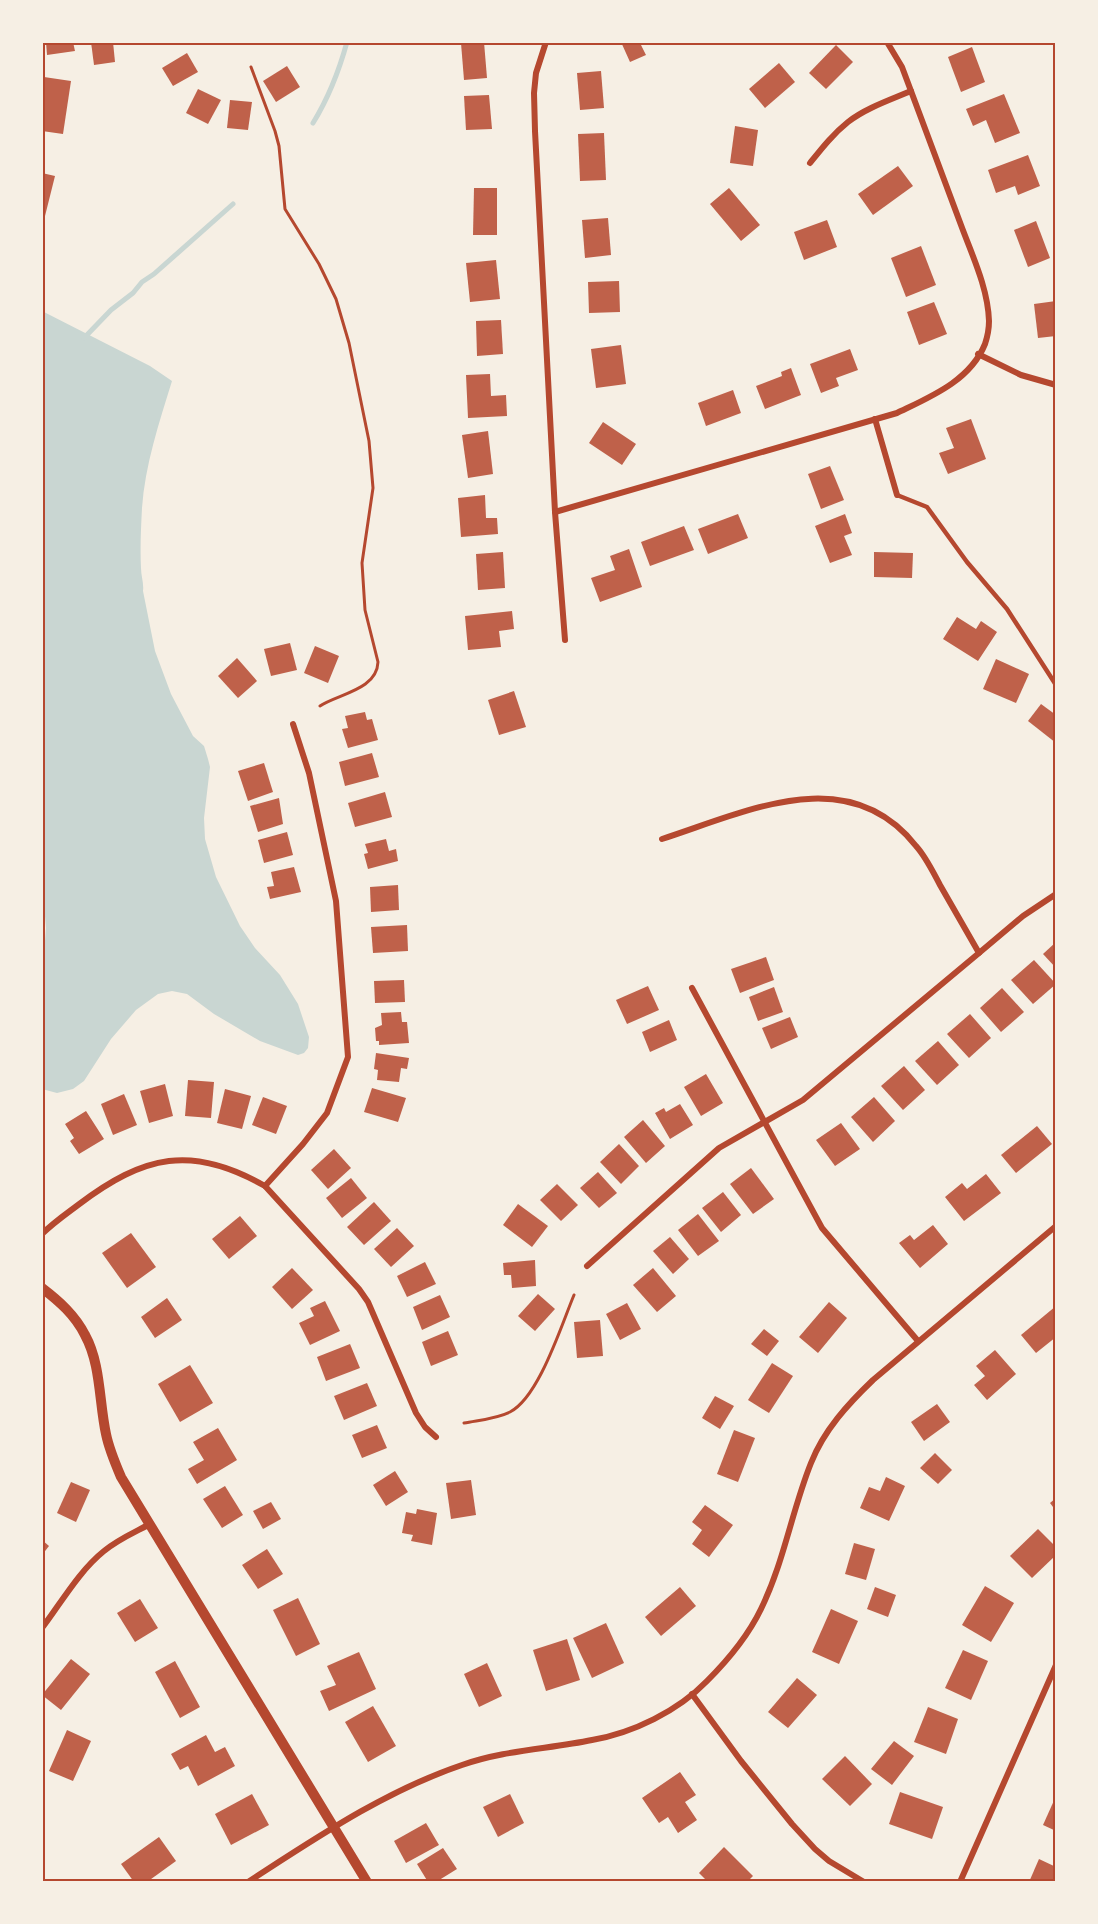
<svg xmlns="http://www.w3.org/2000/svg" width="1098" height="1924" font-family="Ubuntu,sans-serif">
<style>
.water{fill:#c9d6d2}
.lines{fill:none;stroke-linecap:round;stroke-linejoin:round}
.stream{stroke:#c9d6d2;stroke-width:5}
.building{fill:#bf614a}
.path{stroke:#b5482f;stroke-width:3}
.service{stroke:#b5482f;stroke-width:4.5}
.minor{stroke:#b5482f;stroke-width:6}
.tertiary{stroke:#b5482f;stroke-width:10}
.neatline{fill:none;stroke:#b5482f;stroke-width:2}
</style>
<rect width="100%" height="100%" fill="#f6efe4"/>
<path class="water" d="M42,311l108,55 22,15c-13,42 -27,84 -30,127 -1,20 -2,40 -1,60 0,8 3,15 2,23l12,60 16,43 22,42 11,10 4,13 2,8 -6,51 1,21 11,38 24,49 15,22 25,27 18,29 11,33 -1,11 -4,5 -6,2 -38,-14 -46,-27 -27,-20 -15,-3 -14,3 -22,16 -25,29 -27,42 -11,8 -16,4 -15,-4v-110l4,-51 -4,-46z"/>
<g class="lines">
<g class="stream">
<path d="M313,123c16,-26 26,-52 34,-81"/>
<path d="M84,338l27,-28 22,-17 9,-11 12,-8 79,-70"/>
</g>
</g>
<g class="building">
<path d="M46,42h27l2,9 -28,4z"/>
<path d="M91,42h22l2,20 -21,3z"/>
<path d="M484,42l3,36 -23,2 -3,-37z"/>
<path d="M621,42h26l-6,3 5,10 -16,7z"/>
<path d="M836,45l17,17 -27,27 -17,-16z"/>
<path d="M972,47l13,35 -24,10 -13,-35z"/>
<path d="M187,53l11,19 -25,14 -11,-18z"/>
<path d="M779,63l16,19 -30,26 -16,-19z"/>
<path d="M287,66l13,21 -24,15 -13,-21z"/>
<path d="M601,71l3,37 -24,2 -3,-37z"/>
<path d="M44,77l27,4 -8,53 -21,-3v-38z"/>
<path d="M198,89l23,11 -13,24 -22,-11z"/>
<path d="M1004,94l16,39 -25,10 -9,-23 -13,6 -7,-17z"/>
<path d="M489,95l3,34 -26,1 -2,-34z"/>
<path d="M230,100l22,2 -4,28 -21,-2z"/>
<path d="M735,126l23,4 -5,36 -23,-3z"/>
<path d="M604,133l2,47 -26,1 -2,-47z"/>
<path d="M1028,155l12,31 -22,9 -3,-9 -19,7 -8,-23z"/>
<path d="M898,166l15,20 -40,29 -15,-21z"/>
<path d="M42,173l13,3 -12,48h-1z"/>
<path d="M474,188h23v47h-24z"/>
<path d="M729,188l31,37 -19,16 -31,-37z"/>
<path d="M608,218l3,37 -26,3 -3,-38z"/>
<path d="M827,220l10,27 -33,13 -10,-28z"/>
<path d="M1036,221l14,37 -22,9 -14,-37z"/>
<path d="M921,246l15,39 -30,12 -15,-39z"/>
<path d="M496,260l4,39 -30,3 -4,-39z"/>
<path d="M619,281l1,31 -31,1 -1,-31z"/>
<path d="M1056,301v35l-18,2 -4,-34z"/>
<path d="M934,302l13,32 -28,11 -12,-33z"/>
<path d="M501,320l2,34 -26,2 -1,-35z"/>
<path d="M621,345l5,39 -30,4 -5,-39z"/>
<path d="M850,349l8,21 -22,8 3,8 -18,7 -11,-29z"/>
<path d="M791,368l10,27 -36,14 -9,-23 26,-10 -1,-4z"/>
<path d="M490,374l1,22 15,-1 1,21 -39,2 -2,-43z"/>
<path d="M733,390l8,23 -35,13 -8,-23z"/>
<path d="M971,419l15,40 -38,15 -9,-21 15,-5 -8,-20z"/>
<path d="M603,422l33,22 -14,21 -33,-22z"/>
<path d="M488,431l5,43 -25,4 -6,-43z"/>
<path d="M830,466l14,34 -23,9 -13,-35z"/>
<path d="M485,495l1,23h11l1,16 -37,3 -3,-39z"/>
<path d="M738,514l10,24 -40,16 -10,-25z"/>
<path d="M845,514l7,19 -8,3 8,19 -22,8 -15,-37z"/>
<path d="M684,526l10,24 -44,16 -9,-24z"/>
<path d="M629,549l13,38 -42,15 -9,-24 24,-8 -5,-14z"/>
<path d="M503,552l2,36 -27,2 -2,-36z"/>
<path d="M874,552l39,1 -1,25 -38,-1z"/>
<path d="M512,611l2,18 -15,2 2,16 -33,3 -3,-34z"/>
<path d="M957,617l19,12 5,-8 16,11 -19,29 -35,-22z"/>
<path d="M290,643l7,27 -26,6 -7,-27z"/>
<path d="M315,646l24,10 -11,27 -24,-10z"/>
<path d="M237,658l20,23 -19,17 -20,-22z"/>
<path d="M996,659l33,15 -13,29 -33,-14z"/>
<path d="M514,691l12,36 -27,8 -11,-35z"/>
<path d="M1041,704l15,11v28l-28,-22z"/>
<path d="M365,712l2,8 5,-1 6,21 -30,8 -6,-19 6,-1 -3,-12z"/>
<path d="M372,753l7,24 -34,9 -6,-24z"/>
<path d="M264,763l9,29 -25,9 -10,-30z"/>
<path d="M385,792l7,25 -37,10 -7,-24z"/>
<path d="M279,798l4,26 -25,8 -8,-26z"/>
<path d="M287,832l6,23 -29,8 -6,-23z"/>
<path d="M386,839l3,12 7,-2 2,12 -30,8 -4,-15 4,-1 -3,-9z"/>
<path d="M294,867l7,25 -31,7 -3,-12 7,-1 -3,-14z"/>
<path d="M398,885l1,25 -28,2 -1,-25z"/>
<path d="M407,925l1,26 -35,2 -2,-26z"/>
<path d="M1056,942v26l-13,-14z"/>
<path d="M766,957l8,23 -34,13 -9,-24z"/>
<path d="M1034,960l22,24 -23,20 -22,-24z"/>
<path d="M404,980l1,22 -30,1 -1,-22z"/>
<path d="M648,986l11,24 -32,14 -11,-24z"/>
<path d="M774,987l9,25 -25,9 -9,-24z"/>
<path d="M1002,988l22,24 -23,20 -21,-24z"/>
<path d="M401,1012l1,10h5l2,21 -30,2v-4h-3l-1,-13 7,-3 -1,-12z"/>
<path d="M970,1014l21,24 -22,20 -22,-24z"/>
<path d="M790,1017l8,20 -27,12 -9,-21z"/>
<path d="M669,1020l8,20 -27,12 -8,-20z"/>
<path d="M938,1041l21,24 -22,20 -22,-24z"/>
<path d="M376,1053l33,5 -2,11 -6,-1 -2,14 -22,-2 1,-10 -4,-1z"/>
<path d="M904,1066l21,24 -22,20 -22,-24z"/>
<path d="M706,1074l17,29 -22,13 -17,-29z"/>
<path d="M188,1080l26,2 -3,36 -26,-2z"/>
<path d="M165,1084l8,32 -24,7 -9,-32z"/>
<path d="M372,1088l34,10 -8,24 -34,-10z"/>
<path d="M225,1089l26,7 -9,33 -25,-6z"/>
<path d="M124,1094l13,31 -24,10 -12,-31z"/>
<path d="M263,1097l24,9 -11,28 -24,-9z"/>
<path d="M874,1097l21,24 -22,21 -22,-25z"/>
<path d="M680,1104l13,21 -23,14 -15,-26 9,-5 2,4z"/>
<path d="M86,1111l18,28 -25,15 -9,-13 4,-3 -9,-14z"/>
<path d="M643,1120l22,26 -19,17 -22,-26z"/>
<path d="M841,1123l19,26 -25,17 -19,-26z"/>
<path d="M1037,1126l15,18 -36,29 -15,-18z"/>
<path d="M619,1144l20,22 -18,18 -21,-22z"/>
<path d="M334,1149l17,19 -23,21 -17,-19z"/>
<path d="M751,1168l23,31 -21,15 -23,-30z"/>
<path d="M598,1172l19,21 -18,15 -19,-20z"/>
<path d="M986,1174l15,19 -37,28 -19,-24 17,-14 5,6z"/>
<path d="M351,1178l16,20 -25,20 -16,-20z"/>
<path d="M557,1184l21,21 -17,16 -21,-21z"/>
<path d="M723,1192l18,23 -20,17 -19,-24z"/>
<path d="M374,1202l17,19 -27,24 -17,-18z"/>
<path d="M518,1204l30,22 -16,21 -29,-22z"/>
<path d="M698,1214l21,27 -21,15 -20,-26z"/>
<path d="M240,1216l17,20 -28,23 -17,-20z"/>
<path d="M933,1225l15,19 -28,24 -21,-25 11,-8 4,5z"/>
<path d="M397,1228l17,18 -23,21 -17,-18z"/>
<path d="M131,1233l25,34 -29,21 -25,-35z"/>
<path d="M670,1237l19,22 -16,15 -20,-23z"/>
<path d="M535,1260l1,26 -24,2 -1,-13h-7l-1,-12z"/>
<path d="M425,1262l11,22 -29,13 -10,-21z"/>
<path d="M292,1268l21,22 -21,19 -20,-22z"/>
<path d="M653,1268l23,28 -19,16 -24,-27z"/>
<path d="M538,1294l17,15 -20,22 -17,-15z"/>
<path d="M440,1295l10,22 -28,13 -9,-23z"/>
<path d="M167,1298l15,22 -27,18 -14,-21z"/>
<path d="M325,1301l15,30 -30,14 -11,-22 15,-7 -4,-8z"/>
<path d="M829,1302l18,16 -29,35 -19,-16z"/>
<path d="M627,1303l14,26 -21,11 -14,-26z"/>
<path d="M1056,1306v31l-20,16 -15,-18z"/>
<path d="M600,1320l3,36 -26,2 -3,-36z"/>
<path d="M764,1329l15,12 -12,15 -16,-12z"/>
<path d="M448,1331l10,24 -27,11 -9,-24z"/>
<path d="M350,1344l10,24 -34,13 -9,-24z"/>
<path d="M995,1350l21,24 -29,26 -13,-15 11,-9 -9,-10z"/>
<path d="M772,1363l21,13 -24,37 -21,-13z"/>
<path d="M190,1365l23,38 -33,19 -22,-38z"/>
<path d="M367,1383l10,23 -33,14 -10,-24z"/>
<path d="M715,1396l19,10 -14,23 -18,-11z"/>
<path d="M937,1404l13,18 -26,19 -13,-19z"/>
<path d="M377,1425l10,23 -25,10 -10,-23z"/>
<path d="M218,1428l19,32 -40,24 -9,-15 16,-9 -11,-18z"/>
<path d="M734,1430l21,8 -17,44 -21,-8z"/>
<path d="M935,1453l17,17 -14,14 -18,-16z"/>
<path d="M395,1471l13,21 -22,14 -13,-21z"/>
<path d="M886,1477l19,9 -16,35 -29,-13 9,-21 11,4z"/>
<path d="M471,1480l5,35 -25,4 -5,-36z"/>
<path d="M71,1482l19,8 -14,32 -19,-9z"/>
<path d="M225,1486l18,29 -21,13 -19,-29z"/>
<path d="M1056,1498v13l-6,-8z"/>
<path d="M271,1502l10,17 -18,10 -10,-18z"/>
<path d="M705,1505l28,20 -24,32 -17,-13 10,-14 -10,-8z"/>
<path d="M417,1509l20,4 -5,32 -21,-4 2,-6 -11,-2 4,-21 10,2z"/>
<path d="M1038,1529l18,18v8l-24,23 -22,-22z"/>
<path d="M42,1540l7,6 -7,9z"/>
<path d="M854,1543l21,6 -9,31 -21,-6z"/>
<path d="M267,1549l16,25 -25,15 -16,-24z"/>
<path d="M985,1586l29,17 -23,39 -29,-17z"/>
<path d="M680,1587l16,19 -35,30 -16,-19z"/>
<path d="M875,1587l21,8 -8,22 -21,-8z"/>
<path d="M298,1598l22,46 -24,12 -23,-46z"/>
<path d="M140,1599l18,29 -23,14 -18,-29z"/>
<path d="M831,1609l27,12 -19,43 -27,-12z"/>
<path d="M606,1623l18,40 -32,15 -19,-40z"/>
<path d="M567,1639l13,41 -34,11 -13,-41z"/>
<path d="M963,1650l25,11 -17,39 -26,-12z"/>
<path d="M359,1652l17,37 -47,22 -9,-20 16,-6 -9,-19z"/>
<path d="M71,1659l19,15 -29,36 -19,-15z"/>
<path d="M175,1661l25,46 -20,11 -25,-46z"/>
<path d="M487,1663l15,33 -23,11 -15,-33z"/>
<path d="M797,1678l20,17 -29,33 -20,-16z"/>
<path d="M373,1706l23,40 -28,16 -23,-40z"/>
<path d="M928,1707l30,12 -12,35 -32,-12z"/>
<path d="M67,1730l24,11 -18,40 -24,-10z"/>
<path d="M206,1735l9,17 10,-5 10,19 -37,20 -10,-20 -8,4 -9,-16z"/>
<path d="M894,1741l20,15 -22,29 -21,-16z"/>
<path d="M845,1756l27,28 -22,22 -28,-27z"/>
<path d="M680,1772l16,23 -11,7 12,18 -19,13 -10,-16 -9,6 -17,-25z"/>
<path d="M900,1792l43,15 -11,32 -43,-15z"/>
<path d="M252,1794l17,31 -38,20 -16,-31z"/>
<path d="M510,1794l14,29 -26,14 -15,-30z"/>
<path d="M1056,1796v35l-13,-6z"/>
<path d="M426,1823l13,22 -33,18 -12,-22z"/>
<path d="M159,1837l17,24 -29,21h-13l-13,-18z"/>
<path d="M724,1847l29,29 -6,6h-39l-9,-9z"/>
<path d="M443,1848l14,21 -21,13h-8l-11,-18z"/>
<path d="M1039,1859l17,8v15h-27z"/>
</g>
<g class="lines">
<g class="path">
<path d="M251,67l24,64 4,15 6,63 34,55 17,35 13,44 20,98 4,47 -11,75 3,47 13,52c-1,28 -40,32 -58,44"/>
<path d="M464,1423c15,-3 32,-4 46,-11 29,-15 51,-86 64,-117"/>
</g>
<path class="service" d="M897,495l30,12 40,55 40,47 49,76"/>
<g class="minor">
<path d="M546,42l-10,31 -2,20 1,38 20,381 10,128"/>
<path d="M810,163c12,-15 23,-29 38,-41 18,-14 42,-22 63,-31"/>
<path d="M978,354l43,21 35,10"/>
<path d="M875,419l22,76"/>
<path d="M555,512l342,-99c33,-16 73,-32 88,-69 2,-6 4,-16 4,-23 -1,-33 -17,-66 -28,-96 -17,-45 -33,-89 -50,-134l-9,-24 -15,-25"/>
<path d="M662,839c84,-27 186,-79 254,7 10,11 17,26 24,39 13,23 26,45 39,68"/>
<path d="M692,988l130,240 96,113"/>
<path d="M265,1186l38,-42 24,-31 21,-56 -12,-156 -27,-128 -16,-49"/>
<path d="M42,1234c11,-11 24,-20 36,-29 66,-50 114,-61 187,-19l94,103 9,13 48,111 9,14 11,10"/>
<path d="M587,1266l132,-118 84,-48 176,-147 44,-37 33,-22"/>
<path d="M42,1628c19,-25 37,-57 62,-77 13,-11 29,-18 44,-26"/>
<path d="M692,1694l49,67 51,63 23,25 14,12 35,21"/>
<path d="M248,1882c68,-44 137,-91 214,-117 42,-15 87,-16 130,-25 41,-7 86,-29 115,-59 21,-21 41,-45 54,-72 23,-47 31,-99 50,-146 13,-33 37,-59 62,-83l183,-154"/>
<path d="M960,1882l96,-217"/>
</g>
<path class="tertiary" d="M42,1288c17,13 33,27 43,47 16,29 14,67 21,99 3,15 9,29 15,43l246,405"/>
</g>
<rect width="1098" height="1924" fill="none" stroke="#f6efe4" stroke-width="87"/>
<rect x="44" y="44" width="1010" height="1836" class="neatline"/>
</svg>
